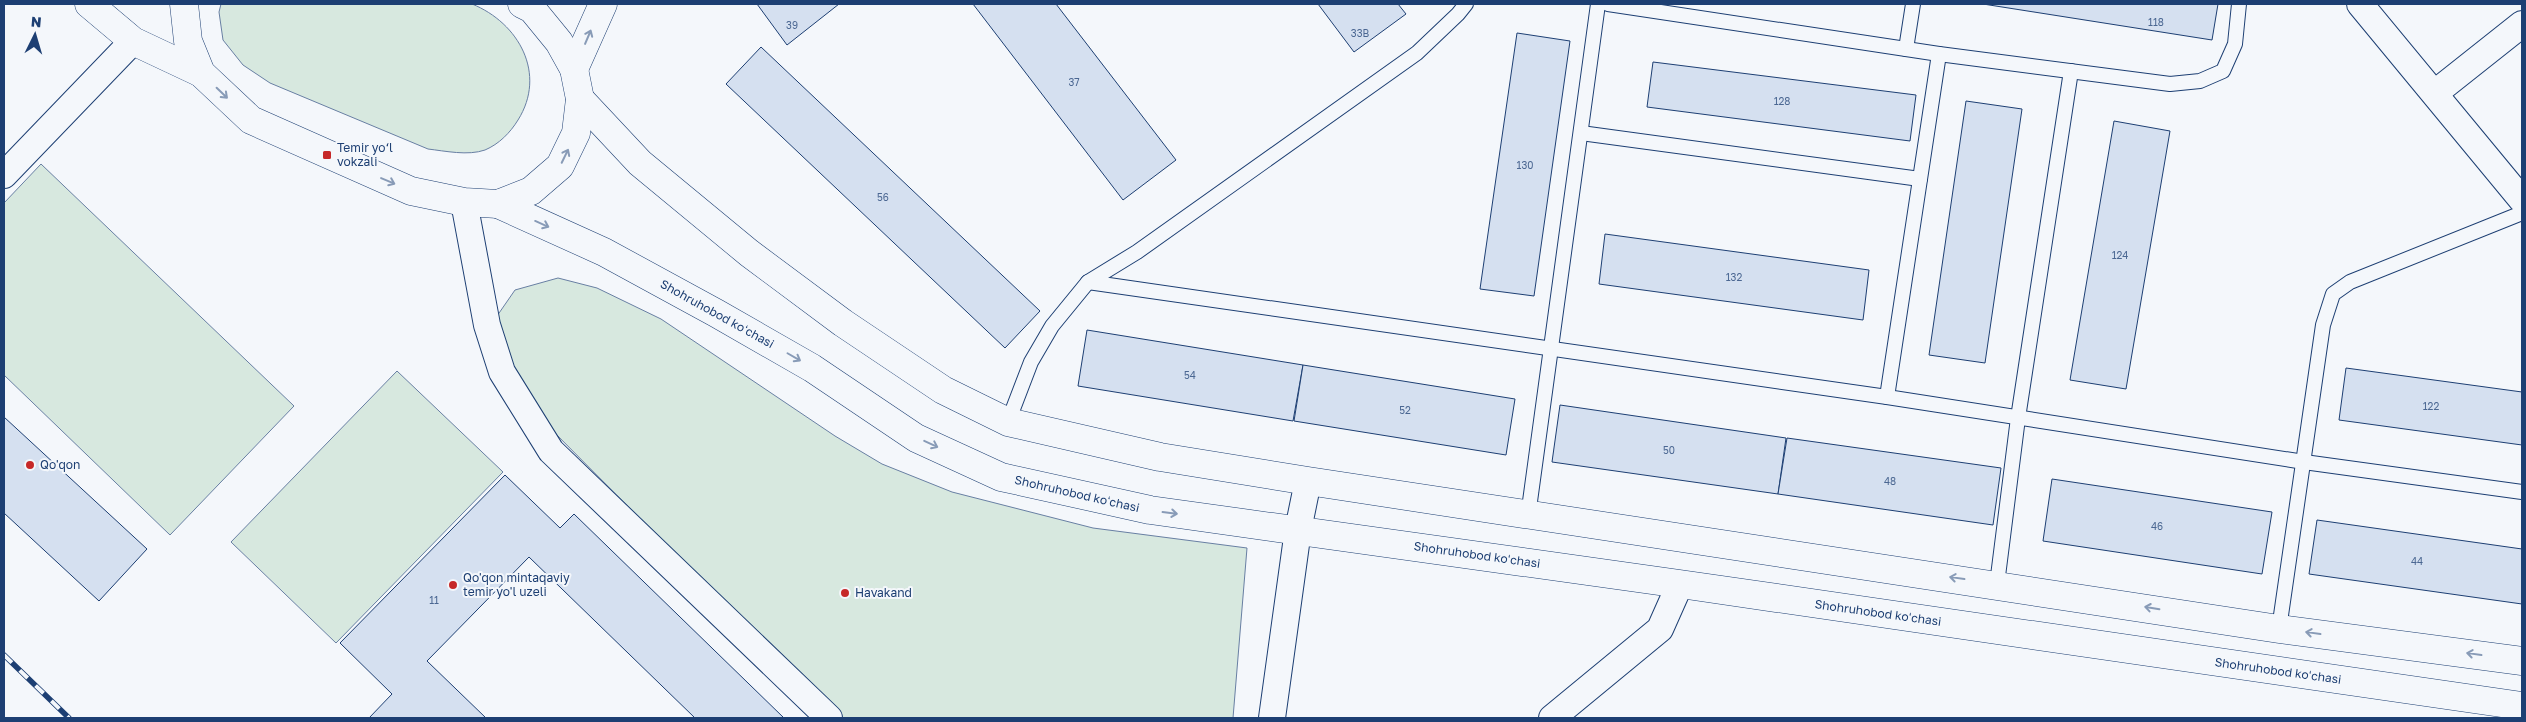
<svg xmlns="http://www.w3.org/2000/svg" width="2526" height="722" font-family="'Golos Text',sans-serif">
<style>
.green{fill:#d7e8df;stroke:#687fa3}
.building{fill:#d5e0f0;stroke:#1d3f73}
.lines{fill:none;stroke-linecap:round;stroke-linejoin:round}
.service-casing{stroke:#1d3f73;stroke-width:16}
.minor-casing{stroke:#1d3f73;stroke-width:28}
.primary-casing{stroke:#1d3f73;stroke-width:29}
.trunk-casing{stroke:#1d3f73;stroke-width:29}
.service{stroke:#f4f7fb;stroke-width:14}
.minor{stroke:#f4f7fb;stroke-width:26}
.primary{stroke:#f4f7fb;stroke-width:28}
.trunk{stroke:#f4f7fb;stroke-width:28}
.rail-casing{stroke:#1d3f73;stroke-width:5.5}
.rail{stroke:#f4f7fb;stroke-width:4;stroke-dasharray:11;stroke-linecap:butt}
.oneway{stroke:#889bb7}
.poi-dot{fill:#c62828;stroke:#f4f7fb;stroke-width:2}
.labels{text-anchor:middle;stroke-width:4;stroke-linejoin:round;paint-order:stroke}
.number-label{font-size:10px;fill:#4b6792}
.poi-label{font-size:12px;fill:#1d3f73;stroke:#f4f7fb;text-anchor:start}
.street-label{font-size:12px;fill:#1d3f73;stroke:#f4f7fb}
</style>
<rect width="100%" height="100%" fill="#f4f7fb"/>
<g class="green">
<path d="M221,4h251c47,19 75,70 46,116 -8,13 -19,24 -33,30 -17,6 -40,1 -57,-1l-158,-66 -27,-18 -20,-25 -4,-28z"/>
<path d="M41,164l253,242 -124,129 -166,-160v-172z"/>
<path d="M558,278l39,10 64,31 174,117 47,28 70,28 141,36 154,20 -14,170h-395l-297,-299 -40,-67 -4,-36 18,-26z"/>
<path d="M397,371l106,101 -167,171 -105,-101z"/>
</g>
<g class="building">
<path d="M757,4h82l-52,41z"/>
<path d="M973,4h83l120,156 -53,40z"/>
<path d="M1318,4h80l8,10 -52,38z"/>
<path d="M1983,4h235l-6,36z"/>
<path d="M1517,33l53,8 -36,255 -54,-7z"/>
<path d="M761,47l279,264 -35,37 -279,-264z"/>
<path d="M1653,62l263,33 -6,46 -263,-34z"/>
<path d="M1966,101l56,8 -37,254 -56,-8z"/>
<path d="M2114,121l56,10 -44,258 -56,-9z"/>
<path d="M1605,234l264,36 -6,50 -264,-36z"/>
<path d="M1087,330l216,35 -10,56 -215,-35z"/>
<path d="M1303,365l212,34 -9,56 -212,-34z"/>
<path d="M2346,368l176,24v53l-183,-25z"/>
<path d="M1560,405l226,33 -8,56 -226,-32z"/>
<path d="M4,417l143,132 -48,52 -95,-88z"/>
<path d="M1787,438l214,30 -8,57 -215,-31z"/>
<path d="M505,475l55,53 14,-14 210,204h-89l-166,-161 -102,104 59,57h-117l23,-24 -52,-51z"/>
<path d="M2052,479l220,33 -10,62 -219,-33z"/>
<path d="M2317,520l205,29v55l-213,-30z"/>
</g>
<g class="lines">
<g class="service-casing">
<g id="service">
<path d="M1608,4l331,50 231,30 30,-3 23,-10 12,-27 4,-40"/>
<path d="M1906,49l7,-45"/>
<path d="M1581,133l339,46"/>
<path d="M1088,282l799,115 417,65 218,30"/>
<path d="M1887,397l52,-343"/>
<path d="M1008,422l23,-60 21,-36 36,-44 49,-30 280,-199 41,-39 8,-10"/>
<path d="M1528,516l70,-512"/>
<path d="M1997,584l21,-166 53,-347"/>
<path d="M2279,629l44,-304 10,-31 17,-12 172,-69"/>
</g>
</g>
<g class="minor-casing">
<g id="minor">
<path d="M2360,4l162,196"/>
<path d="M2435,93l87,-69"/>
<path d="M4,175l129,-134"/>
<path d="M464,202l23,123 15,47 49,79 278,267"/>
<path d="M1272,718l26,-188 10,-49"/>
<path d="M1552,718l108,-89 20,-45"/>
</g>
</g>
<g class="primary-casing">
<path id="primary" d="M574,69l29,-65"/>
</g>
<g class="trunk-casing">
<g id="trunk">
<path d="M89,4l44,37 68,32"/>
<path d="M184,4l4,37 13,32 50,47 160,71 53,11 34,2 33,-13 29,-25 16,-33 4,-34 -6,-30 -15,-27 -27,-33 -10,-5"/>
<path d="M580,99l60,64 109,90 94,70 100,67 65,32 152,35 148,24 971,148 243,32"/>
<path d="M498,204l106,48 112,61 96,55 104,70 85,39 149,33 530,74 842,122"/>
</g>
</g>
<use href="#service" class="service"/>
<use href="#minor" class="minor"/>
<use href="#primary" class="primary"/>
<use href="#trunk" class="trunk"/>
<g class="rail-casing">
<path id="rail" d="M4,655l65,63"/>
</g>
<use href="#rail" class="rail"/>
</g>
<defs><path id="oneway-shaft" d="M-6 0H5M1.5-3L5.5 0L1.5 3" fill="none" stroke-width="1.6" stroke-linecap="round" stroke-linejoin="round" transform="scale(1.25)"/></defs>
<g class="oneway">
<use href="#oneway-shaft" transform="translate(588 37) rotate(-67)"/>
<use href="#oneway-shaft" transform="translate(222 93) rotate(44)"/>
<use href="#oneway-shaft" transform="translate(565 156) rotate(-64)"/>
<use href="#oneway-shaft" transform="translate(388 181) rotate(23)"/>
<use href="#oneway-shaft" transform="translate(542 224) rotate(24)"/>
<use href="#oneway-shaft" transform="translate(794 357) rotate(30)"/>
<use href="#oneway-shaft" transform="translate(931 444) rotate(25)"/>
<use href="#oneway-shaft" transform="translate(1170 513) rotate(7)"/>
<use href="#oneway-shaft" transform="translate(1957 578) rotate(-172)"/>
<use href="#oneway-shaft" transform="translate(2152 608) rotate(-171)"/>
<use href="#oneway-shaft" transform="translate(2313 633) rotate(-172)"/>
<use href="#oneway-shaft" transform="translate(2474 654) rotate(-172)"/>
</g>
<g class="poi-dot">
<rect x="322" y="150" width="10" height="10" rx="2.5"/>
<circle cx="30" cy="465" r="5"/>
<circle cx="453" cy="585" r="5"/>
<circle cx="845" cy="593" r="5"/>
</g>
<g class="labels">
<g class="number-label">
<text x="2156" y="26">118</text>
<text x="792" y="29">39</text>
<text x="1360" y="37">33B</text>
<text x="1074" y="86">37</text>
<text x="1782" y="105">128</text>
<text x="1525" y="169">130</text>
<text x="883" y="201">56</text>
<text x="2120" y="259">124</text>
<text x="1734" y="281">132</text>
<text x="1190" y="379">54</text>
<text x="2431" y="410">122</text>
<text x="1405" y="414">52</text>
<text x="1669" y="454">50</text>
<text x="1890" y="485">48</text>
<text x="2157" y="530">46</text>
<text x="2417" y="565">44</text>
<text x="434" y="604">11</text>
</g>
<g class="poi-label">
<text x="337" y="152">Temir yo‘l<tspan x="337" dy="14">vokzali</tspan></text>
<text x="40" y="469">Qo'qon</text>
<text x="463" y="582">Qo'qon mintaqaviy<tspan x="463" dy="14">temir yo'l uzeli</tspan></text>
<text x="855" y="597">Havakand</text>
</g>
<g class="street-label">
<text transform="translate(717 314) rotate(29)" y="4">Shohruhobod koʻchasi</text>
<text transform="translate(1077 494) rotate(13)" y="4">Shohruhobod koʻchasi</text>
<text transform="translate(1477 555) rotate(8)" y="4">Shohruhobod koʻchasi</text>
<text transform="translate(1878 613) rotate(8)" y="4">Shohruhobod koʻchasi</text>
<text transform="translate(2278 671) rotate(8)" y="4">Shohruhobod koʻchasi</text>
</g>
</g>
<rect width="2526" height="722" fill="none" stroke="#1d3f73" stroke-width="10"/>
<g transform="translate(35 35) rotate(5)" stroke="#f4f7fb" stroke-width="4" paint-order="stroke">
<path d="M0-4L9 19L0 12L-9 19Z" fill="#1d3f73"/>
<text y="-8" font-size="14" font-weight="bold" text-anchor="middle" fill="#1d3f73">N</text>
</g>
</svg>
